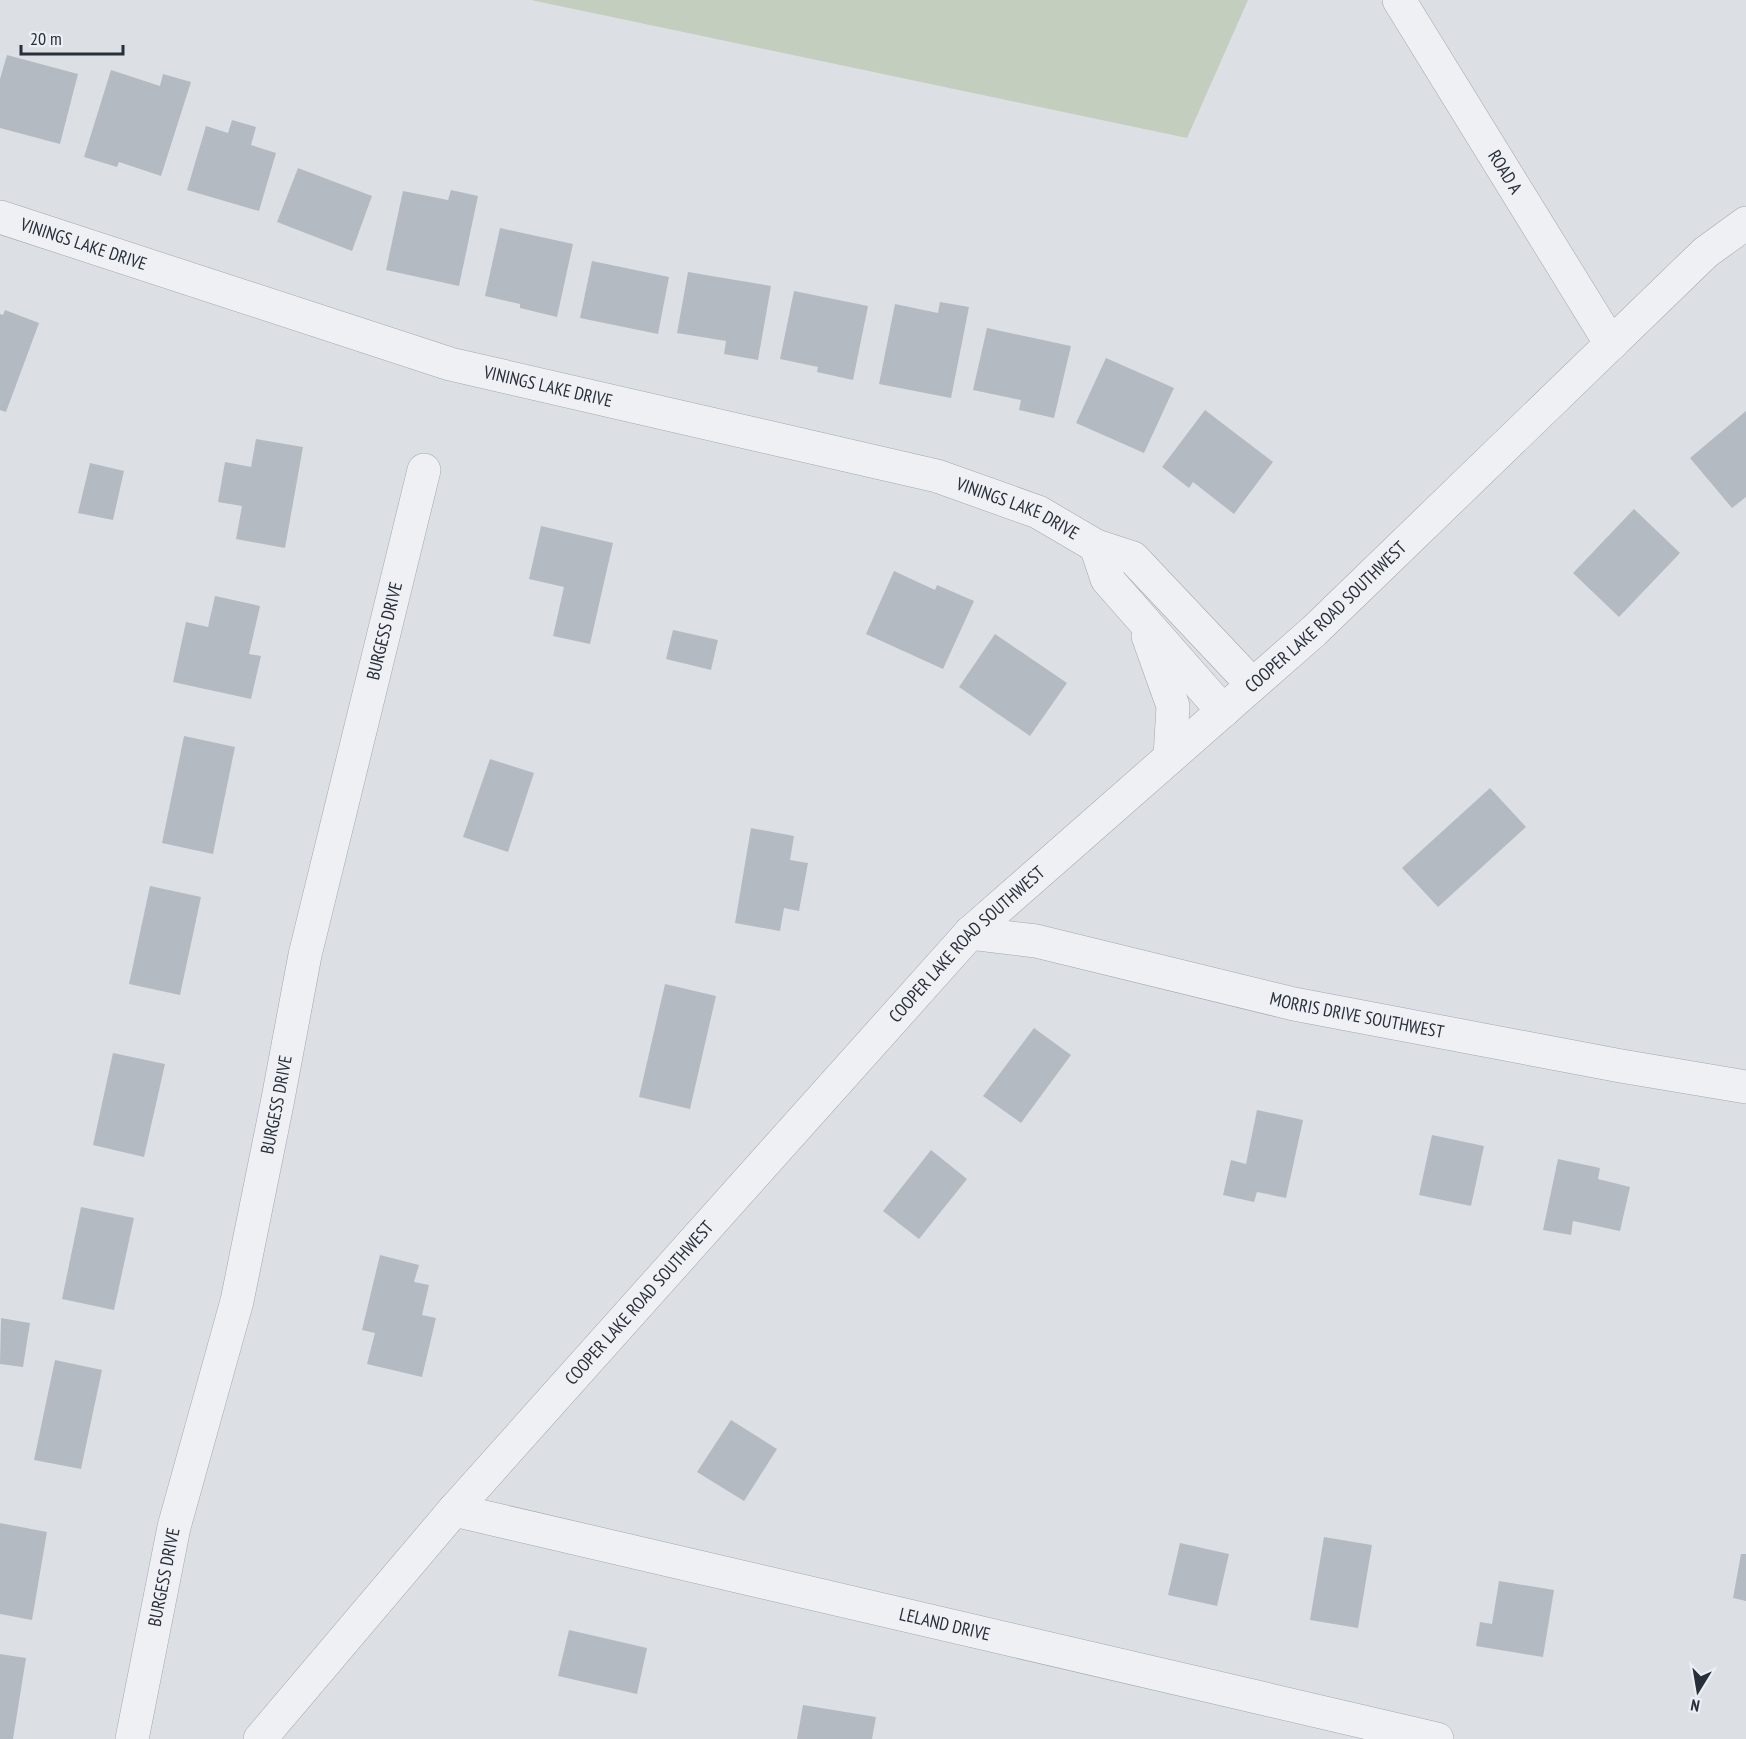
<svg xmlns="http://www.w3.org/2000/svg" width="1746" height="1739" font-family="'PT Sans Narrow',sans-serif">
<style>
.green{fill:#c3cebe}
.building{fill:#b4bac1}
.lines{fill:none;stroke-linecap:round;stroke-linejoin:round}
.minor-casing{stroke:#a2a7ae;stroke-width:34}
.tertiary-casing{stroke:#a2a7ae;stroke-width:34}
.minor{stroke:#eef0f4;stroke-width:33}
.tertiary{stroke:#eef0f4;stroke-width:33}
.labels{text-anchor:middle;stroke-width:4.5;stroke-linejoin:round;paint-order:stroke}
.street-label{font-size:18px;fill:#272f3a;stroke:#ebeff3}
</style>
<rect width="100%" height="100%" fill="#dce0e5"/>
<path class="green" d="M531,0h717l-61,138z"/>
<g class="building">
<path d="M7,55l71,19 -18,70 -60,-16v-49z"/>
<path d="M111,70l49,16 3,-12 28,8 -30,94 -42,-14 -2,5 -33,-10z"/>
<path d="M232,120l24,7 -5,18 25,8 -17,58 -72,-21 19,-64 22,7z"/>
<path d="M298,168l74,28 -20,55 -75,-29z"/>
<path d="M451,190l27,6 -19,90 -73,-16 17,-79 45,9z"/>
<path d="M500,228l73,16 -16,73 -37,-9v-4l-35,-8z"/>
<path d="M592,261l77,16 -11,57 -78,-16z"/>
<path d="M688,272l83,14 -13,74 -34,-6 2,-13 -49,-8z"/>
<path d="M794,291l74,15 -15,74 -36,-8 1,-5 -38,-8z"/>
<path d="M940,302l29,5 -18,91 -72,-14 16,-80 43,9z"/>
<path d="M5,310l34,13 -33,89 -6,-2v-96l3,1z"/>
<path d="M987,328l84,18 -17,72 -35,-8 2,-10 -48,-10z"/>
<path d="M1106,358l68,30 -30,65 -68,-30z"/>
<path d="M1205,410l68,52 -39,52 -41,-32 -4,6 -27,-21z"/>
<path d="M1746,411v86l-14,11 -42,-50z"/>
<path d="M256,439l47,8 -18,101 -49,-9 6,-33 -24,-4 7,-40 26,5z"/>
<path d="M90,463l34,8 -11,49 -35,-7z"/>
<path d="M1634,509l46,44 -61,64 -46,-44z"/>
<path d="M541,526l72,17 -23,101 -37,-8 11,-49 -35,-8z"/>
<path d="M894,571l41,19 2,-5 37,16 -31,68 -77,-35z"/>
<path d="M215,596l45,10 -11,48 12,2 -10,43 -78,-17 13,-60 22,5z"/>
<path d="M673,630l45,10 -7,30 -45,-11z"/>
<path d="M995,634l72,49 -37,53 -71,-49z"/>
<path d="M184,736l51,11 -22,107 -51,-11z"/>
<path d="M490,759l44,14 -26,79 -45,-15z"/>
<path d="M1490,788l36,39 -88,80 -36,-39z"/>
<path d="M751,828l43,8 -4,24 18,3 -9,48 -15,-3 -4,23 -45,-8z"/>
<path d="M150,886l51,11 -21,98 -51,-11z"/>
<path d="M665,984l51,12 -26,113 -51,-12z"/>
<path d="M1034,1028l37,27 -50,68 -38,-27z"/>
<path d="M113,1053l52,11 -21,93 -51,-12z"/>
<path d="M1257,1110l46,10 -17,78 -29,-6 -3,10 -31,-7 8,-35 15,4z"/>
<path d="M1432,1135l52,11 -13,60 -52,-11z"/>
<path d="M931,1150l36,29 -48,60 -36,-28z"/>
<path d="M1558,1159l42,9 -2,11 32,8 -10,44 -47,-10 -2,14 -28,-5z"/>
<path d="M81,1207l53,11 -20,92 -52,-11z"/>
<path d="M380,1255l39,10 -5,17 15,3 -7,30 14,3 -14,59 -55,-13 8,-31 -13,-3z"/>
<path d="M1,1318l29,5 -7,44 -23,-3z"/>
<path d="M55,1360l47,10 -21,99 -47,-9z"/>
<path d="M731,1420l46,29 -33,52 -47,-29z"/>
<path d="M0,1523l47,9 -15,88 -32,-6z"/>
<path d="M1324,1537l48,8 -14,83 -48,-8z"/>
<path d="M1180,1543l49,11 -12,52 -49,-11z"/>
<path d="M1741,1554h5v47l-13,-3z"/>
<path d="M1499,1581l55,9 -11,67 -67,-11 4,-24 12,2z"/>
<path d="M569,1630l78,18 -10,46 -79,-18z"/>
<path d="M0,1654l26,4 -13,81h-13z"/>
<path d="M803,1705l73,12 -4,22h-75z"/>
</g>
<g class="lines">
<g class="minor-casing">
<g id="minor">
<path id="s1" d="M1399,0l212,344"/>
<path id="s2" d="M0,217l450,147 487,112 101,36 58,34 37,12 119,126"/>
<path d="M1096,546l11,33 116,132"/>
<path d="M1148,636l25,70 -3,51"/>
<path id="s3" d="M970,933l66,8 258,63 327,62 125,21"/>
<path id="s4" d="M454,1510l983,229"/>
<path id="s5" d="M132,1739l42,-212 63,-226 40,-197 28,-149 119,-485"/>
</g>
</g>
<g class="tertiary-casing">
<g id="tertiary">
<path id="s6" d="M260,1739l194,-229 516,-577 344,-302 392,-379 40,-29"/>
</g>
</g>
<use href="#minor" class="minor"/>
<use href="#tertiary" class="tertiary"/>
</g>
<g class="labels">
<g class="street-label">
<text dy="6" stroke="none"><textPath href="#s1" startOffset="202">ROAD A</textPath></text>
<text dy="6" stroke="none"><textPath href="#s2" startOffset="88">VININGS LAKE DRIVE</textPath></text>
<text dy="6" stroke="none"><textPath href="#s2" startOffset="574">VININGS LAKE DRIVE</textPath></text>
<text dy="6" stroke="none"><textPath href="#s2" startOffset="1060">VININGS LAKE DRIVE</textPath></text>
<text dy="6" stroke="none"><textPath href="#s6" startOffset="1550">COOPER LAKE ROAD SOUTHWEST</textPath></text>
<text dy="6" stroke="none"><textPath href="#s5" startOffset="1137">BURGESS DRIVE</textPath></text>
<text dy="6" stroke="none"><textPath href="#s6" startOffset="1064">COOPER LAKE ROAD SOUTHWEST</textPath></text>
<text dy="6" stroke="none"><textPath href="#s3" startOffset="396">MORRIS DRIVE SOUTHWEST</textPath></text>
<text dy="6" stroke="none"><textPath href="#s5" startOffset="651">BURGESS DRIVE</textPath></text>
<text dy="6" stroke="none"><textPath href="#s6" startOffset="578">COOPER LAKE ROAD SOUTHWEST</textPath></text>
<text dy="6" stroke="none"><textPath href="#s5" startOffset="165">BURGESS DRIVE</textPath></text>
<text dy="6" stroke="none"><textPath href="#s4" startOffset="504">LELAND DRIVE</textPath></text>
</g>
</g>
<g transform="translate(1698 1691) rotate(191)" stroke="#ebeff3" stroke-width="4.5" paint-order="stroke">
<path d="M0-4.5L10 22L0 15L-10 22Z" fill="#272f3a"/>
<text y="-9" font-size="16" font-weight="bold" text-anchor="middle" fill="#272f3a">N</text>
</g>
<path d="M21 45v9h102v-9" fill="none" stroke="#272f3a" stroke-width="3"/>
<text x="30" y="45" font-size="18" fill="#272f3a" stroke="#ebeff3" stroke-width="4.5" paint-order="stroke">20 m</text>
</svg>
